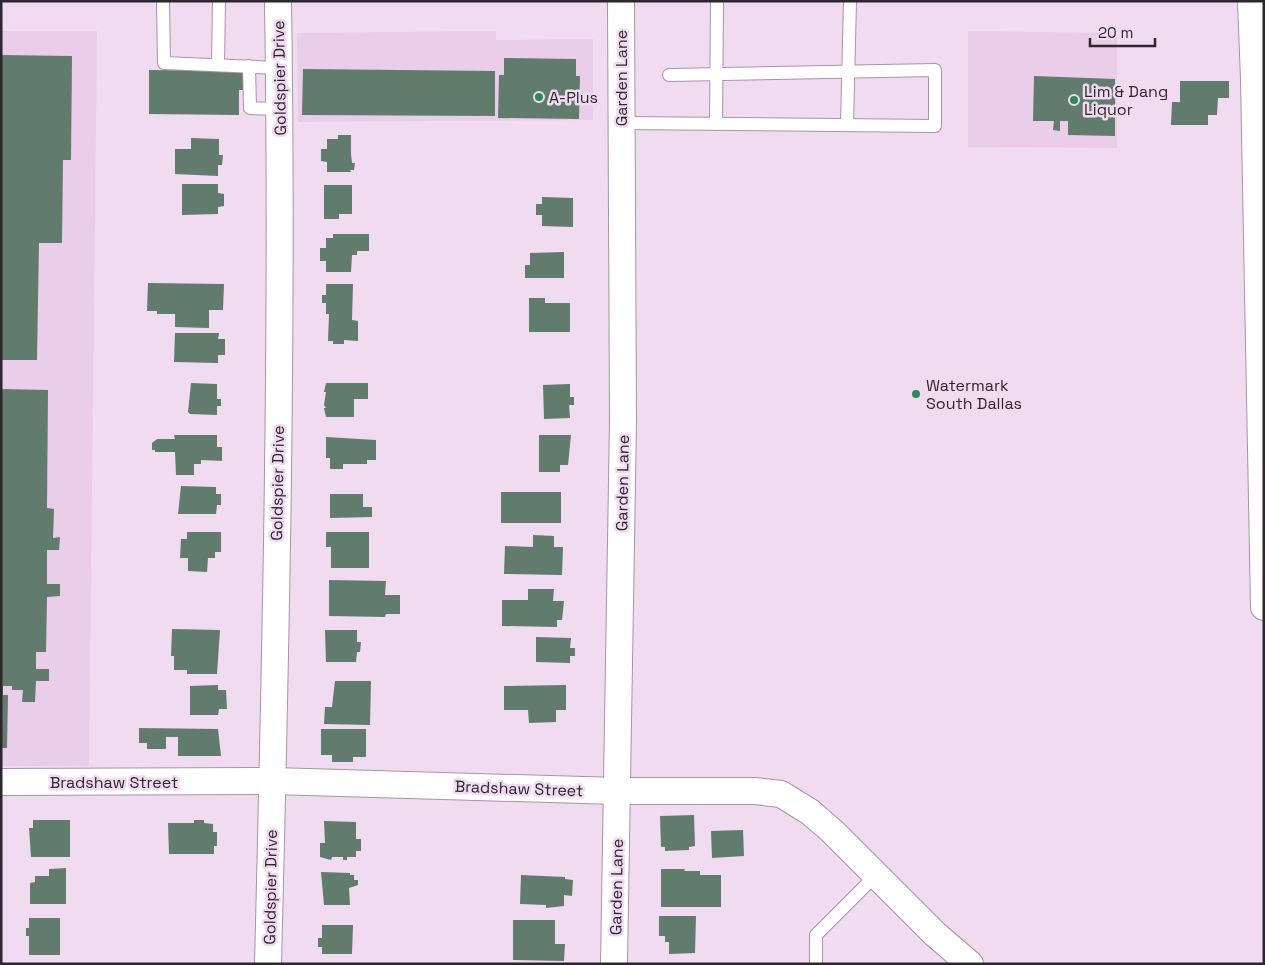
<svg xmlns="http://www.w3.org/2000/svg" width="1265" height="965" font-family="'Space Grotesk',sans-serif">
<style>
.built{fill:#e9cde9}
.building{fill:#617b6c}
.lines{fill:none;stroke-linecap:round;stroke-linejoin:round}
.lane-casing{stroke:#a893a8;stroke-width:14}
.street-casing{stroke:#a893a8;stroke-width:28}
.lane{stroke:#fff;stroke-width:12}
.street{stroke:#fff;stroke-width:26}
.poi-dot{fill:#2d885f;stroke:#f1dbf1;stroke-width:2}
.labels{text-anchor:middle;stroke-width:5;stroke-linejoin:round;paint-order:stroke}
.street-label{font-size:16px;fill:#2e262e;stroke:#f1dbf1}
.poi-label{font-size:16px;fill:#2e262e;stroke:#f1dbf1;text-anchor:start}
</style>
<rect width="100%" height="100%" fill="#f1dbf1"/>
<g class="built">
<path d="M1,31h96l-8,735h-88z"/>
<path d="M496,31v9l97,-1v81l-295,2 -1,-89z"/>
<path d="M968,31l149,2v115l-149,-1z"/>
</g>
<g class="building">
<path d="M1,55l71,1 -1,104h-8l-1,83h-23l-2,117h-36z"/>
<path d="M504,58l72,1v17h4l-1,43 -81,-1 1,-43h5z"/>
<path d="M303,69l192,2v45l-193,-1z"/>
<path d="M149,70l95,1 -1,19h-4v25l-90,-1z"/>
<path d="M1034,76l81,3v57l-47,-1v-14h-8v10l-7,-1 1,-9h-21z"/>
<path d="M1180,81h49v17h-11l-1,17h-9v10h-37l1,-23h8z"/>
<path d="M338,135h13v19l1,9h3l-1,7h-4l1,2h-24v-10l-6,-1v-12h6v-10h11z"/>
<path d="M191,138l28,1v16h4l-1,10h-4v11l-43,-2v-25h16z"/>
<path d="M182,184h36v9l6,1v12l-6,1v7l-36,1z"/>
<path d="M324,185h28v29h-13v5h-15z"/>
<path d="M542,197l31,1v29l-31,-1v-11h-6v-11h6z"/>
<path d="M333,234h36v17h-12v4h-5l-1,17h-25v-11h-6v-13h6v-10h7z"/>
<path d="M564,252v26h-39v-13h5v-12z"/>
<path d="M148,283l76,1 -1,26h-14v18l-34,-1v-13h-18v-3h-10z"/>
<path d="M326,284h27l-1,36 6,1v20l-14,-1v4h-11v-3h-5l1,-27h-3v-11h-4v-8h4z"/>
<path d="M529,298h16v5h25v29h-41z"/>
<path d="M175,333h44l-1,6h7v16h-7v8l-44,-1z"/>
<path d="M191,383l26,1v15h4v7h-4v9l-27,-1 -2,-2z"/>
<path d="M326,383h42v16h-14v18h-28l-2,-9h2l-2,-3 2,-13h-2z"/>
<path d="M570,384v13h4v8h-5l1,13 -26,1 -1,-34z"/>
<path d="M1,389l47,1 -1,118 7,1 -1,29 7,-1 -1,13h-12v34h13v12l-13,1 -1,55h-10v17h13v12h-13l-1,21h-13l1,-12h-11v-4h-9v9h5l-1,53h-6z"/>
<path d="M174,435h43v12h5v14l-21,-1v4h-7v11h-18l-1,-23h-20v-2h-3v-7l5,-4h18z"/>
<path d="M539,435h32l-3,30h-8v7h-21z"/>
<path d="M326,437l50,3v20h-9v4h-24v5h-13v-11h-4z"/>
<path d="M181,486l35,1v7h5v11h-4l-1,9h-38z"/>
<rect x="501" y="492" width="60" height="31"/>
<path d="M330,494h33v13h9v10l-42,1z"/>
<path d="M187,532h34v20h-6v6h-7l-1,14 -19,-1v-13h-8l1,-19h6z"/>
<path d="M326,532h43v36h-38v-21h-5z"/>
<path d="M533,535l21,1v11h9l-1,28 -58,-1 1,-28 28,1z"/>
<path d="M329,580l57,1 -1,14h15v19h-14l-1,3 -56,-1z"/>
<path d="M528,589h26l-1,12h11l-2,19h-5v7l-55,-1v-26h26z"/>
<path d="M172,629l48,1 -3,44h-30v-4h-13v-14h-3z"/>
<path d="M325,630h32v12h4l-1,10h-3l-1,10h-30z"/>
<path d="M536,637l35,1 -1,10h5v8h-5v7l-34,-1z"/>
<path d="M335,681h36l-1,44 -46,-1 1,-17h7z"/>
<path d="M218,685v5h8l1,19h-8l-1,6h-28v-29z"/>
<path d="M566,685v25h-10v12l-27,1 -1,-13h-24v-24z"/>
<path d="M139,728l79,1 3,27h-43v-19h-12v12h-19v-6h-8z"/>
<path d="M321,729h45v28h-13v5h-21v-7h-11z"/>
<path d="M694,815l1,31 -6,1v3l-24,1v-4h-4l-1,-31z"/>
<path d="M33,820h37v37h-39l-2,-29h4z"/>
<path d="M194,820h10v3l9,1v8h4v14h-3v8h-45l-1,-31h26z"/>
<path d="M324,821l32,1v17h5v12h-5v6h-9v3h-4v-3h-11l-1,3 -11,-3v-14h5z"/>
<path d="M743,830l1,26 -32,2 -1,-27z"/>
<path d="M66,868v36h-36v-21l5,-1v-6h14v-7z"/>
<path d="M661,869h24l-1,2h16v4h21v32h-60z"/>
<path d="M321,872l29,1v2h4v5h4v5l-9,3 1,17h-26z"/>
<path d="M521,875l44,2v2l8,1 -1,16 -8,-1v11l-18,2v-3l-26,-1z"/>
<path d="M659,916h37l-1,37 -26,1v-12h-4v-6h-6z"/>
<path d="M29,918h31v37h-31v-19h-3v-8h3z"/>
<path d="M513,920h42v24h10l-1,17 -51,-1z"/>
<path d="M322,925h31l-1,29h-30v-7h-4v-9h4z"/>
</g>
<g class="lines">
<g class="lane-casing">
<g id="lane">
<path d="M163,1l1,62 115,5"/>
<path d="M218,65l1,-64"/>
<path d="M249,66l1,42 30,1"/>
<path d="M621,123l314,3v-56l-266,5"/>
<path d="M716,124l1,-123"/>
<path d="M847,125l3,-124"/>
<path d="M816,964v-29l60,-60"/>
</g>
</g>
<g class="street-casing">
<g id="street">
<path d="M1251,1l3,78 10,528"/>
<path d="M1,782l272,-1 344,10h138l26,3 29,18 22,19 103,103 35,30"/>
<path d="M268,964c8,-321 15,-642 10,-963"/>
<path d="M614,964l9,-543 -2,-420"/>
</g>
</g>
<use href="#lane" class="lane"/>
<use href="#street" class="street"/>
</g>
<g class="poi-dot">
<circle cx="539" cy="97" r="5"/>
<circle cx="1074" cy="100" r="5"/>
<circle cx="916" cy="394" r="5"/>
</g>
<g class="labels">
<g class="street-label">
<text transform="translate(279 78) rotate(-91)" y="6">Goldspier Drive</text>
<text transform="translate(621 78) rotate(-90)" y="6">Garden Lane</text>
<text transform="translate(277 483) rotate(-89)" y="6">Goldspier Drive</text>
<text transform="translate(622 483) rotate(-89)" y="6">Garden Lane</text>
<text x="114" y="788">Bradshaw Street</text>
<text transform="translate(519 788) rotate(2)" y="6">Bradshaw Street</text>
<text transform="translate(270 887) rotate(-89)" y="6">Goldspier Drive</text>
<text transform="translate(616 887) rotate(-89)" y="6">Garden Lane</text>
</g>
<g class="poi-label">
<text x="1084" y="97">Lim &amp; Dang<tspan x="1084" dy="18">Liquor</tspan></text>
<text x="549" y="103">A-Plus</text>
<text x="926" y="391">Watermark<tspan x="926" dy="18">South Dallas</tspan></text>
</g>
</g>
<rect width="1265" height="965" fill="none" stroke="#2e262e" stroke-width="5"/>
<path d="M1090 38v8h65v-8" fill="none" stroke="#2e262e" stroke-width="2.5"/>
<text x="1098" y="38" font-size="15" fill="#2e262e" stroke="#f1dbf1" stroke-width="4" paint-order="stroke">20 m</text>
</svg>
